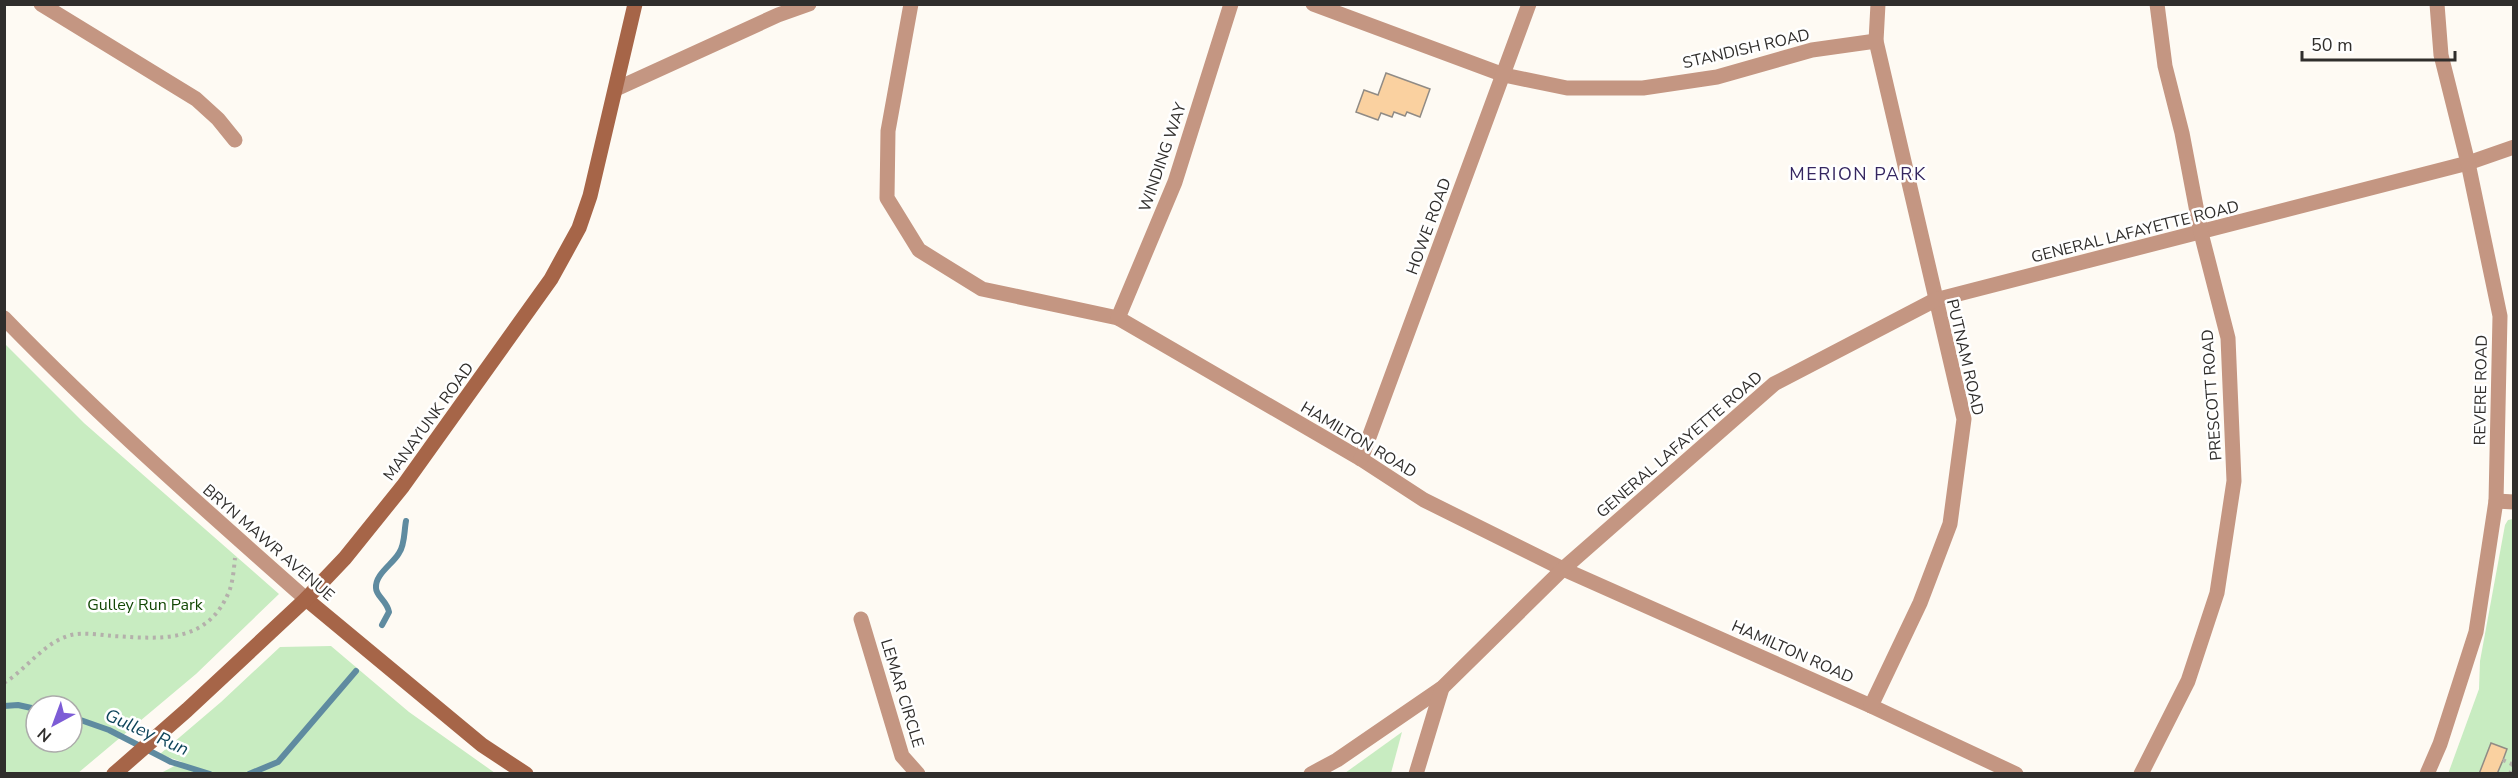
<svg xmlns="http://www.w3.org/2000/svg" width="2518" height="778" font-family="'Nunito Sans',sans-serif">
<style>
.green{fill:#c8ecc1;fill-rule:evenodd}
.lines{fill:none;stroke-linecap:round;stroke-linejoin:round}
.stream{stroke:#5f8ba0;stroke-width:6}
.building{fill:#fad1a0;stroke:#908b85;stroke-width:1.5}
.path{stroke:#b4b0ab;stroke-width:4;stroke-dasharray:3 4.5;stroke-linecap:butt}
.street{stroke:#c49682;stroke-width:15}
.secondary{stroke:#a66548;stroke-width:15}
.labels{text-anchor:middle;stroke-width:5;stroke-linejoin:round;paint-order:stroke}
.street-label{font-size:16px;fill:#302e2c;stroke:#fff}
.park-label{font-size:16px;fill:#124704;stroke:#fff}
.neighbourhood-label{font-size:18px;letter-spacing:1.5px;fill:#352660;stroke:#fff}
.water-label{font-size:18px;font-style:italic;fill:#0f455b;stroke:#fff}
</style>
<rect width="100%" height="100%" fill="#fefaf3"/>
<g class="green">
<path d="M5,344l79,79 195,171 -83,80 -118,99h-73zM36,706h36v36h-36z"/>
<path d="M2513,519v254l-65,1 31,-85 1,-28 25,-136 3,-5z"/>
<path d="M331,646l78,66 86,61h-334l21,-11 -22,-8 61,-52 59,-55z"/>
<path d="M1402,732l-11,41h-46z"/>
</g>
<g class="lines">
<g class="stream">
<path d="M382,625l7,-13c-2,-11 -13,-16 -13,-24 -1,-14 17,-24 23,-35 6,-8 5,-22 7,-32"/>
<path d="M4,706l14,-1 18,4"/>
<path d="M72,717l37,13 62,32 39,12"/>
<path d="M249,774l29,-12 78,-91"/>
</g>
</g>
<g class="building">
<path d="M1386,73l44,16 -10,28 -13,-5 -2,4 -11,-4 -2,5 -11,-4 -3,7 -22,-8 8,-22 14,5z"/>
<path d="M2491,743l16,6 -4,11 -6,14h-18z"/>
</g>
<g class="lines">
<g class="path">
<path d="M4,683c24,-15 40,-41 67,-48 13,-3 29,0 42,1 49,3 96,8 117,-47 3,-9 4,-21 5,-31"/>
<path d="M2503,760l11,5"/>
<path d="M2510,774l4,-11"/>
</g>
<g class="street">
<path d="M41,4l155,95 22,20 17,21"/>
<path d="M911,4l-23,127 -1,67 32,52 63,39 136,29 243,141 63,41 139,69 308,137 145,68"/>
<path d="M1313,4l191,71 63,13h76l74,-11 95,-27 64,-9"/>
<path d="M616,89l162,-74 31,-11"/>
<path d="M4,318c96,99 199,190 302,281"/>
<path d="M1118,318l57,-136 56,-178"/>
<path d="M1361,459l168,-455"/>
<path d="M2496,501l18,1"/>
<path d="M861,619l41,137 16,18"/>
<path d="M1871,706l49,-103 30,-79 14,-105 -88,-378 2,-37"/>
<path d="M1311,774l26,-14 105,-72 121,-119 211,-185 161,-84 533,-137 46,-16"/>
<path d="M1416,774l26,-86"/>
<path d="M2141,774l47,-93 29,-88 17,-112 -6,-143 -27,-105 -19,-100 -17,-67 -8,-62"/>
<path d="M2427,774l13,-30 36,-112 20,-131 4,-185 -32,-153 -27,-108 -4,-51"/>
</g>
<g class="secondary">
<path d="M306,599l176,146 44,29"/>
<path d="M114,774l73,-64 119,-111 39,-41 58,-72 148,-207 28,-51 11,-32 45,-192"/>
</g>
</g>
<g class="labels">
<g class="street-label">
<text transform="translate(1746 48) rotate(-13)" y="6">STANDISH ROAD</text>
<text transform="translate(1162 157) rotate(-71)" y="6">WINDING WAY</text>
<text transform="translate(1428 226) rotate(-70)" y="6">HOWE ROAD</text>
<text transform="translate(2135 231) rotate(-14)" y="6">GENERAL LAFAYETTE ROAD</text>
<text transform="translate(1966 357) rotate(77)" y="6">PUTNAM ROAD</text>
<text transform="translate(2480 390) rotate(-89)" y="6">REVERE ROAD</text>
<text transform="translate(2211 395) rotate(-94)" y="6">PRESCOTT ROAD</text>
<text transform="translate(428 421) rotate(-54)" y="6">MANAYUNK ROAD</text>
<text transform="translate(1359 439) rotate(31)" y="6">HAMILTON ROAD</text>
<text transform="translate(1679 444) rotate(-41)" y="6">GENERAL LAFAYETTE ROAD</text>
<text transform="translate(269 542) rotate(41)" y="6">BRYN MAWR AVENUE</text>
<text transform="translate(1793 651) rotate(24)" y="6">HAMILTON ROAD</text>
<text transform="translate(903 693) rotate(73)" y="6">LEMAR CIRCLE</text>
</g>
<g class="park-label">
<text x="145" y="610">Gulley Run Park</text>
</g>
<g class="neighbourhood-label">
<text x="1858" y="180">MERION PARK</text>
</g>
<g class="water-label">
<text transform="translate(147 732) rotate(24)" y="6">Gulley Run</text>
</g>
</g>
<rect width="2518" height="778" fill="none" stroke="#302e2c" stroke-width="12"/>
<g transform="translate(54 724) rotate(221)"><circle r="28" fill="#ffffff" stroke="#acabab" stroke-width="1.5"/>
<path d="M0-4.5L10 22L0 15L-10 22Z" fill="#7d5cd6"/>
<text y="-9" font-size="16" font-weight="bold" text-anchor="middle" fill="#302e2c">N</text>
</g>
<path d="M2302 51v9h153v-9" fill="none" stroke="#302e2c" stroke-width="3"/>
<text x="2311" y="51" font-size="18" fill="#302e2c" stroke="#ffffff" stroke-width="4.5" paint-order="stroke">50 m</text>
</svg>
